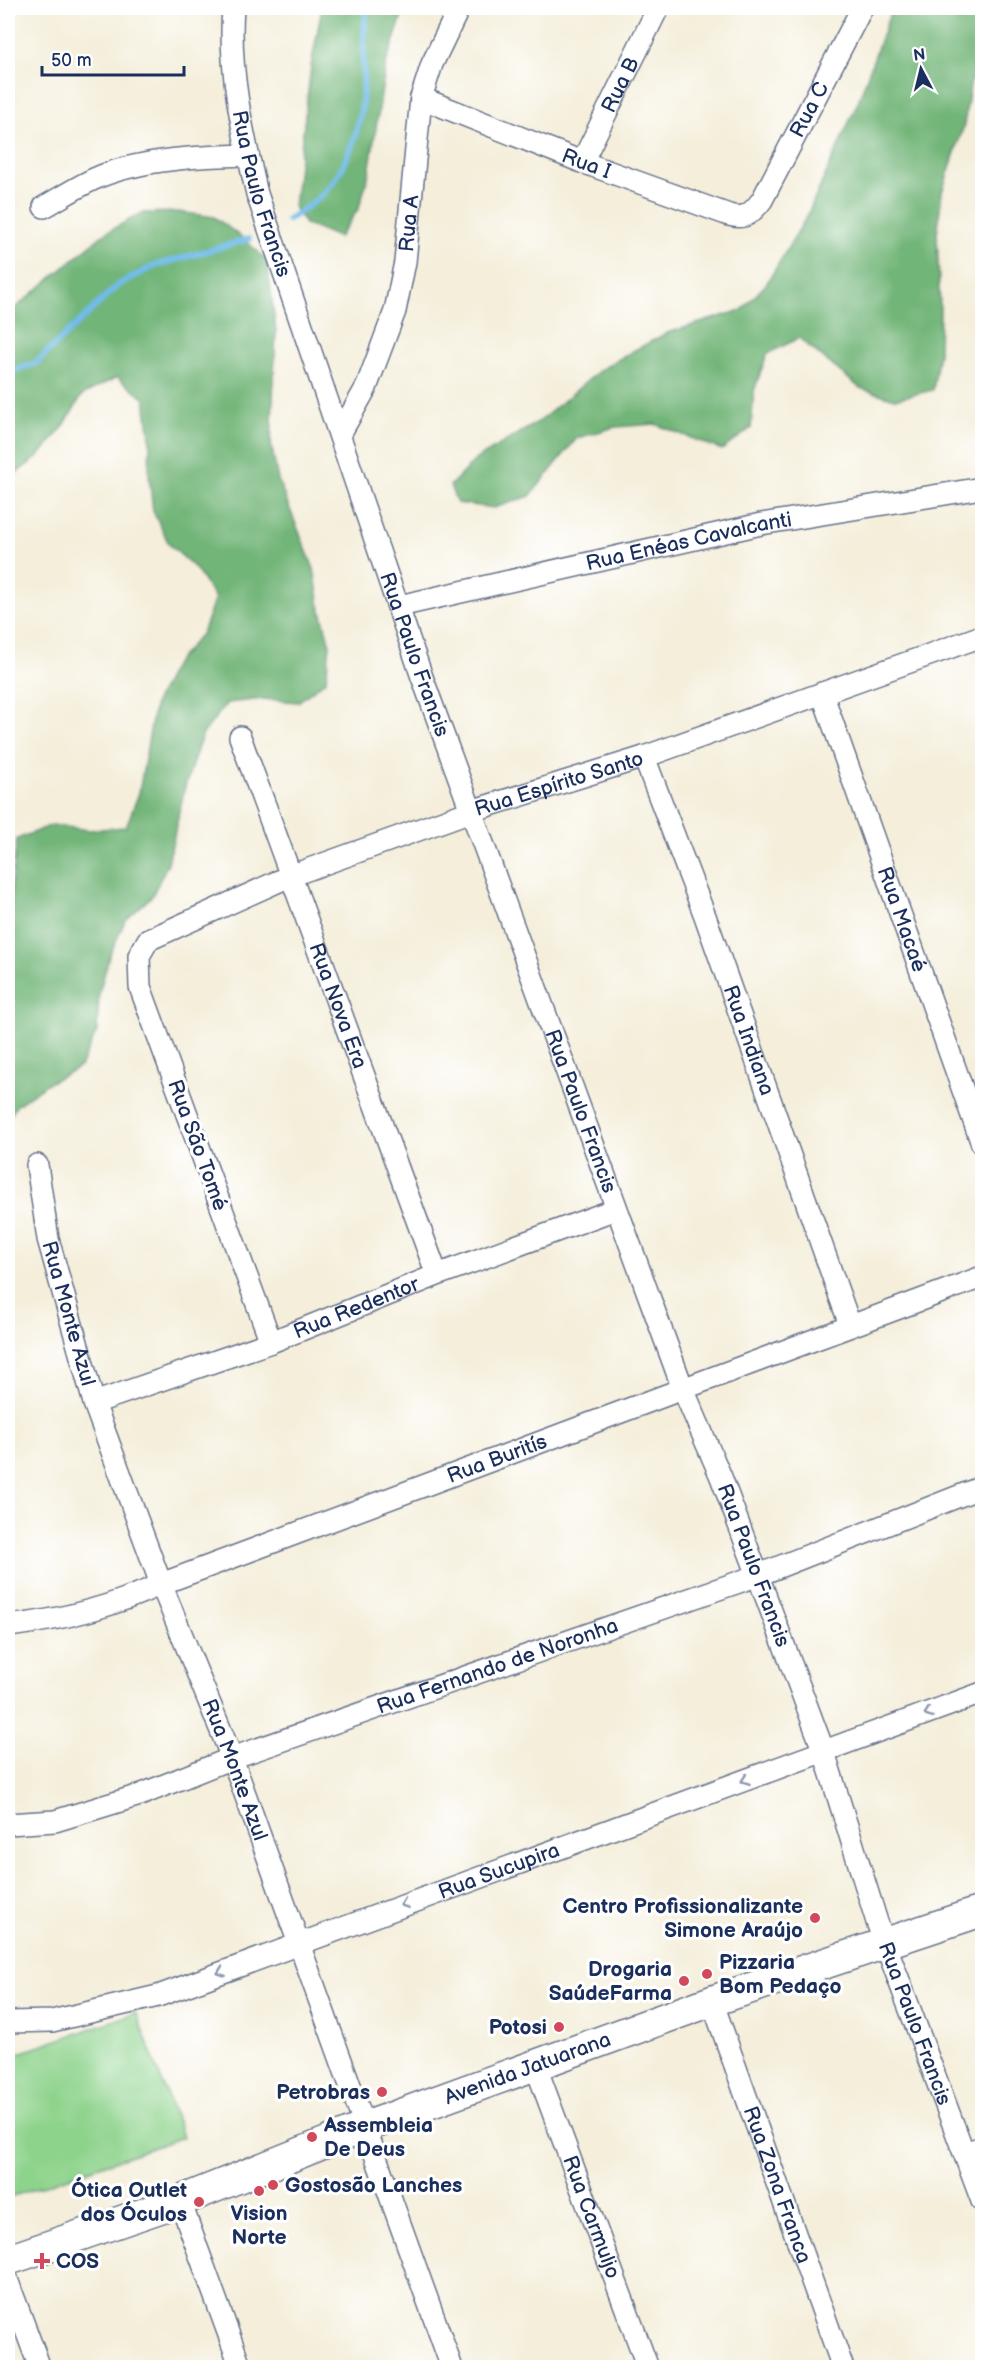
<svg xmlns="http://www.w3.org/2000/svg" width="990" height="2375" font-family="'Balsamiq Sans',sans-serif">
<style>
.green{fill:#8ed38c;stroke:#548175;stroke-width:1.5}
.forest{fill:#72b578;stroke:#46726b;stroke-width:1.5}
.lines{fill:none;stroke-linecap:round;stroke-linejoin:round}
.stream{stroke:#71bcea;stroke-width:6}
.street-casing{stroke:#677289;stroke-width:24}
.secondary-casing{stroke:#677289;stroke-width:33}
.street{stroke:#fff;stroke-width:21}
.secondary{stroke:#fff;stroke-width:30}
.oneway{stroke:#8d97ae}
.poi-dot{fill:#d1495b;stroke:#fff;stroke-width:2}
.labels{text-anchor:middle;stroke-width:6;stroke-linejoin:round;paint-order:stroke}
.street-label{font-size:21px;fill:#1b2f5e;stroke:#fff}
.poi-label{font-size:21px;font-weight:bold;fill:#1b2f5e;stroke:#fff;text-anchor:end}
</style>
<rect width="100%" height="100%" fill="#fff"/>
<filter id="ink" filterUnits="userSpaceOnUse"><feTurbulence type="fractalNoise" baseFrequency=".0167" numOctaves="2"/><feDisplacementMap in="SourceGraphic" scale="12" xChannelSelector="R" yChannelSelector="G"/><feConvolveMatrix kernelMatrix="1 2 1 2 8 2 1 2 1" color-interpolation-filters="sRGB"/></filter>
<filter id="wash" filterUnits="userSpaceOnUse"><feTurbulence type="fractalNoise" baseFrequency=".008" numOctaves="4" result="noise"/><feDisplacementMap in="SourceGraphic" scale="24" xChannelSelector="R" yChannelSelector="G"/><feGaussianBlur stdDeviation="1.35" result="paint"/><feColorMatrix in="noise" values="0 0 0 0 0 0 0 0 0 0 0 0 0 0 0 0 0 1.4 0 .05"/><feComposite in="paint" operator="in"/></filter>
<g filter="url(#wash)">
<rect width="100%" height="100%" fill="#f4eeda"/>
<path class="green" d="M136,2013l47,124 -175,61v-141z"/>
<g class="forest">
<path d="M322,8h83l-19,55 -17,110 -10,35 -20,29 -34,-13 -11,-17 17,-141z"/>
<path d="M892,8h90v37l-12,41 -6,39 -22,67 -5,42 3,75 -1,44 -6,37 -38,9 -35,-11 -61,-50 -32,16 -13,37 -3,37 -29,22 -67,-26 -40,3 -38,11 -47,58 -36,12 -37,-5 -7,-17 26,-27 64,-38 60,-51 33,-19 34,-18 75,-23 25,-27 40,-67 51,-114z"/>
<path d="M178,212l36,5 30,22 23,21 9,71 -5,113 7,36 36,89 6,38 10,38 -4,35 -28,22 -35,-3 -36,4 -25,32 -17,52 -17,76 -16,33 -27,25 -16,36 -10,36 -2,38 -17,36 -34,17 -30,22 -8,15v-208l9,-74 35,-14 37,5 37,-3 13,-34 16,-90 20,-39 27,-31 13,-35 -20,-30 -26,-24 -16,-33 -4,-35 1,-38 -5,-39 -28,-22 -35,18 -19,32 -25,30 -30,22v-165l97,-81 37,-20z"/>
</g>
<g class="lines">
<g class="stream">
<path d="M288,220c12,-9 27,-17 37,-28 23,-25 37,-68 38,-102 1,-28 -1,-54 4,-82"/>
<path d="M8,372l28,-9 82,-78 36,-19 95,-27"/>
</g>
</g>
</g>
<g filter="url(#ink)">
<g class="lines">
<g class="street-casing">
<g id="street">
<path id="s1" d="M233,8c-5,62 10,125 24,186l165,483 261,712 38,88 103,275 53,170 105,279"/>
<path id="s2" d="M421,98l161,64 147,53c16,5 23,-2 33,-15l100,-192"/>
<path id="s3" d="M582,162l76,-154"/>
<path d="M44,207c18,-10 37,-23 57,-31 43,-17 101,-20 147,-21"/>
<path id="s4" d="M340,434l26,-46 29,-77 10,-49 16,-164 11,-34 27,-56"/>
<path id="s5" d="M399,606l362,-82 221,-36"/>
<path id="s6" d="M822,693l160,451"/>
<path id="s7" d="M240,737l197,538"/>
<path id="s8" d="M644,757l61,159 145,409"/>
<path id="s9" d="M37,1165l11,74 46,164 67,181 71,174 220,610"/>
<path id="s10" d="M271,1342l-131,-355 -1,-31 9,-16 142,-64 181,-65 173,-54 338,-121"/>
<path id="s11" d="M94,1403l177,-61 166,-67 179,-66"/>
<path id="s12" d="M8,1626c52,-6 105,-19 153,-42l821,-307"/>
<path id="s13" d="M8,1824l47,-3 85,-26 92,-37 524,-182 226,-89"/>
<path id="s14" d="M712,2001l131,367"/>
<path id="s15" d="M8,2022l44,-1 106,-25 824,-303"/>
<path id="s16" d="M536,2067l112,301"/>
<path d="M965,2153l17,-6"/>
<path d="M180,2201l61,167"/>
<path d="M8,2282l32,86"/>
</g>
</g>
<g class="secondary-casing">
<g id="secondary">
<path id="s17" d="M8,2260l172,-59 185,-74 347,-126 270,-90"/>
</g>
</g>
<use href="#street" class="street"/>
<use href="#secondary" class="secondary"/>
</g>
<defs><path id="oneway-chevron" d="M-2-3.5L2.5 0L-2 3.5" fill="none" stroke-width="1.6" stroke-linecap="round" stroke-linejoin="round" transform="scale(1.5)"/></defs>
<g class="oneway">
<use href="#oneway-chevron" transform="translate(928 1713) rotate(160)"/>
<use href="#oneway-chevron" transform="translate(745 1780) rotate(160)"/>
<use href="#oneway-chevron" transform="translate(404 1904) rotate(160)"/>
<use href="#oneway-chevron" transform="translate(221 1972) rotate(159)"/>
</g>
</g>
<g class="poi-dot">
<circle cx="815" cy="1918" r="6"/>
<circle cx="707" cy="1974" r="6"/>
<circle cx="684" cy="1981" r="6"/>
<circle cx="559" cy="2027" r="6"/>
<circle cx="382" cy="2092" r="6"/>
<circle cx="312" cy="2137" r="6"/>
<circle cx="273" cy="2185" r="6"/>
<circle cx="259" cy="2191" r="6"/>
<circle cx="199" cy="2202" r="6"/>
<path d="M39 2252h6v6h6v6h-6v6h-6v-6h-6v-6h6z"/>
</g>
<g class="labels">
<g class="street-label">
<text dy="7" stroke="none"><textPath href="#s3" startOffset="86">Rua B</textPath></text>
<text dy="7" stroke="none"><textPath href="#s2" startOffset="471">Rua C</textPath></text>
<text dy="7" stroke="none"><textPath href="#s2" startOffset="178">Rua I</textPath></text>
<text dy="7" stroke="none"><textPath href="#s1" startOffset="189">Rua Paulo Francis</textPath></text>
<text dy="7" stroke="none"><textPath href="#s4" startOffset="224">Rua A</textPath></text>
<text dy="7" stroke="none"><textPath href="#s5" startOffset="297">Rua Enéas Cavalcanti</textPath></text>
<text dy="7" stroke="none"><textPath href="#s1" startOffset="675">Rua Paulo Francis</textPath></text>
<text dy="7" stroke="none"><textPath href="#s10" startOffset="868">Rua Espírito Santo</textPath></text>
<text dy="7" stroke="none"><textPath href="#s6" startOffset="240">Rua Macaé</textPath></text>
<text dy="7" stroke="none"><textPath href="#s7" startOffset="286">Rua Nova Era</textPath></text>
<text dy="7" stroke="none"><textPath href="#s8" startOffset="302">Rua Indiana</textPath></text>
<text dy="7" stroke="none"><textPath href="#s1" startOffset="1161">Rua Paulo Francis</textPath></text>
<text transform="translate(198 1145) rotate(70)" y="7">Rua São Tomé</text>
<text dy="7" stroke="none"><textPath href="#s11" startOffset="279">Rua Redentor</textPath></text>
<text dy="7" stroke="none"><textPath href="#s9" startOffset="152">Rua Monte Azul</textPath></text>
<text dy="7" stroke="none"><textPath href="#s12" startOffset="518">Rua Buritís</textPath></text>
<text dy="7" stroke="none"><textPath href="#s1" startOffset="1647">Rua Paulo Francis</textPath></text>
<text dy="7" stroke="none"><textPath href="#s13" startOffset="516">Rua Fernando de Noronha</textPath></text>
<text dy="7" stroke="none"><textPath href="#s9" startOffset="638">Rua Monte Azul</textPath></text>
<text dy="7" stroke="none"><textPath href="#s15" startOffset="516">Rua Sucupira</textPath></text>
<text dy="7" stroke="none"><textPath href="#s1" startOffset="2133">Rua Paulo Francis</textPath></text>
<text dy="7" stroke="none"><textPath href="#s17" startOffset="554">Avenida Jatuarana</textPath></text>
<text dy="7" stroke="none"><textPath href="#s14" startOffset="195">Rua Zona Franca</textPath></text>
<text dy="7" stroke="none"><textPath href="#s16" startOffset="160">Rua Carmuljo</textPath></text>
</g>
<g class="poi-label">
<text x="803" y="1913">Centro Profissionalizante<tspan x="803" dy="24">Simone Araújo</tspan></text>
<text x="719" y="1969" text-anchor="start">Pizzaria<tspan x="719" dy="24">Bom Pedaço</tspan></text>
<text x="672" y="1976">Drogaria<tspan x="672" dy="24">SaúdeFarma</tspan></text>
<text x="547" y="2034">Potosi</text>
<text x="370" y="2099">Petrobras</text>
<text x="324" y="2132" text-anchor="start">Assembleia<tspan x="324" dy="24">De Deus</tspan></text>
<text x="285" y="2192" text-anchor="start">Gostosão Lanches</text>
<text x="187" y="2197">Ótica Outlet<tspan x="187" dy="24">dos Óculos</tspan></text>
<text x="259" y="2220" text-anchor="middle">Vision<tspan x="259" dy="24">Norte</tspan></text>
<text x="56" y="2268" text-anchor="start">COS</text>
</g>
</g>
<rect width="990" height="2375" fill="none" stroke="#fff" stroke-width="30"/>
<g transform="translate(921 69) rotate(353)" stroke="#ffffff" stroke-width="4.5" paint-order="stroke">
<path d="M0-4.5L10 22L0 15L-10 22Z" fill="#1b2f5e"/>
<text y="-9" font-size="16" font-weight="bold" text-anchor="middle" fill="#1b2f5e">N</text>
</g>
<path d="M42 66v9h142v-9" fill="none" stroke="#1b2f5e" stroke-width="3"/>
<text x="51" y="66" font-size="18" fill="#1b2f5e" stroke="#ffffff" stroke-width="4.5" paint-order="stroke">50 m</text>
</svg>
